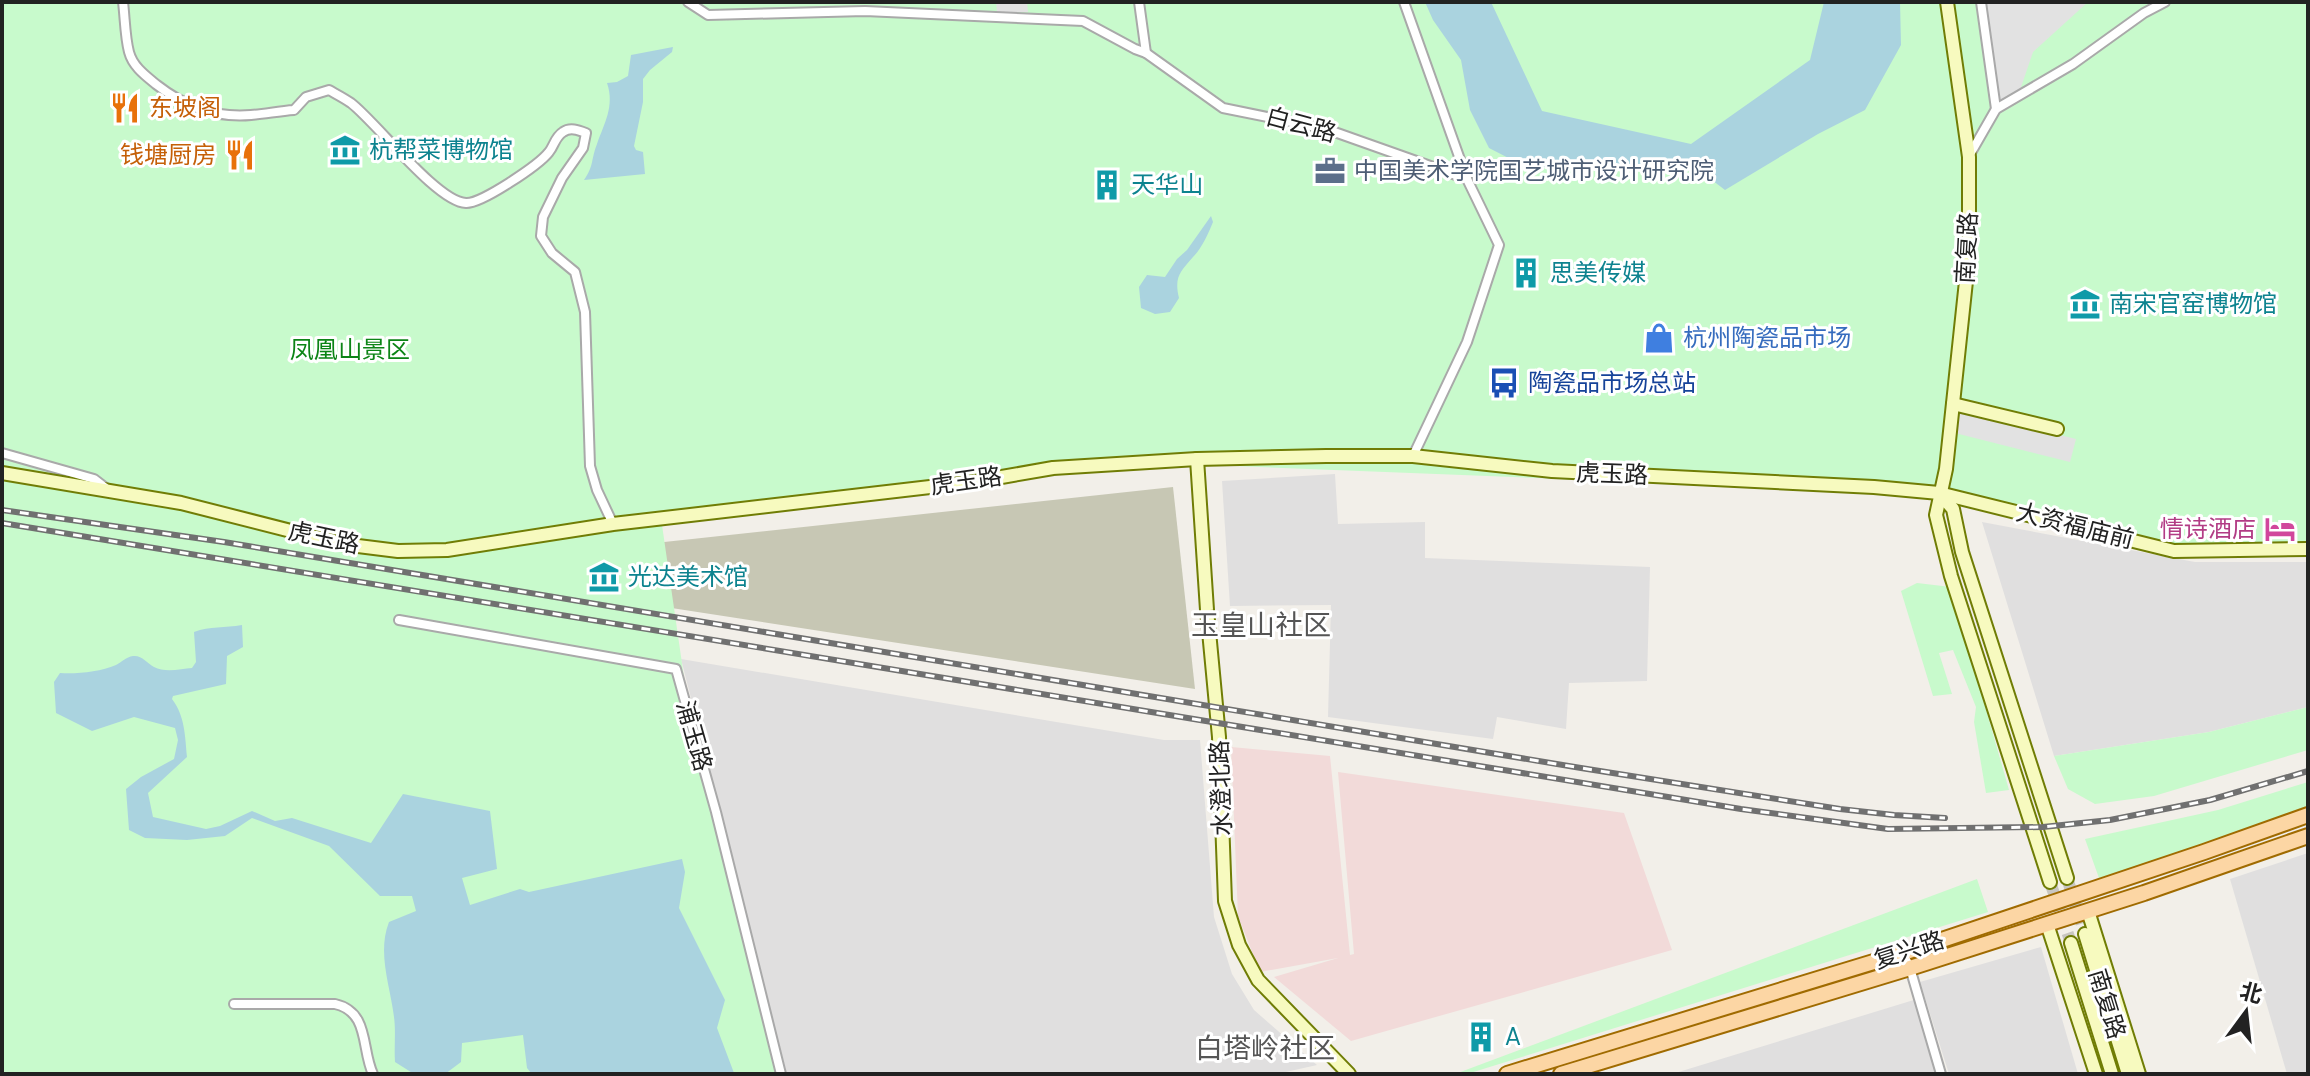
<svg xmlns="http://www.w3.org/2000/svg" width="2310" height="1076" font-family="'DM Sans','Noto Sans SC',sans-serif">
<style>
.residential{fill:#e0dfdf}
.commercial{fill:#f2dad9}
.construction{fill:#c7c7b4}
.park{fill:#c8facc}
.parking{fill:#e2e2e2}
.water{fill:#aad3df}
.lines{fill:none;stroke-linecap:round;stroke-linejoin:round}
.secondary-tunnel{stroke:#c8c6c1;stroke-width:12;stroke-dasharray:12 6;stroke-linecap:butt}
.street-casing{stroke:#a9a9a9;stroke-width:12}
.secondary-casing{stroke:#707d05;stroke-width:16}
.primary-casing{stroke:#a06b00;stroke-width:18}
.street{stroke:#fff;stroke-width:8}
.secondary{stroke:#f7fabf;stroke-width:12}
.primary{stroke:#fcd6a4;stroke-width:14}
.rail-casing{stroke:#707070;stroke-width:6}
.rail{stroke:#fff;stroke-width:3;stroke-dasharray:9;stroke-linecap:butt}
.labels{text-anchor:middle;stroke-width:6;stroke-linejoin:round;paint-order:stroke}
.food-label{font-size:24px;fill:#c56008;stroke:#fff;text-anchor:start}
.street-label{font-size:24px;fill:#222;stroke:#fff}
.culture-label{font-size:24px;fill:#0d838f;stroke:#fff;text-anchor:start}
.service-label{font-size:24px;fill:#4e5e75;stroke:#fff;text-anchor:start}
.shop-label{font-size:24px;fill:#366cbe;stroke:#fff;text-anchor:start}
.park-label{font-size:24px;fill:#0c8416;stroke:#fff}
.transit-label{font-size:24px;fill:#164399;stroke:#fff;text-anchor:start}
.hotel-label{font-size:24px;fill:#b23c85;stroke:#fff;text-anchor:end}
.quarter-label{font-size:28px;fill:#555;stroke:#fff}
</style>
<rect width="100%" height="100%" fill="#f2efe9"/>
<g class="residential">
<path d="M1335,474l3,50 87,-2v36l225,9 -3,114 -78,2 -3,46 -69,-12 -4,22 -165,-22 3,-112 -101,1 -8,-125z"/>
<path d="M1982,522l213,40h113v145l-99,25 -155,24z"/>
<path d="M681,659l483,81h36l14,177 18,57 22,36 63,55 -40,9h-490z"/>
<path d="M2308,853v221h-21l-57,-195z"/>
<path d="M2041,947l37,127h-129l-29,-92z"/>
<path d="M1917,999l23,75h-268z"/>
</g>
<path class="commercial" d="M1231,747l99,9 20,199 4,-1 -16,-182 286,41 48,137 -321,91 -77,-64 64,-19 -78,14 -22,-56z"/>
<path class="construction" d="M1173,487l22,202 -530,-82 -10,-64z"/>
<g class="park">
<path d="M2,2h2306v554l-83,2 -30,-2 -228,-54 -73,-10 -735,-29 -499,48 28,194 95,369h-781z"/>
<path d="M1917,583l34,4 58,203 -23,3 -12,-71 2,-15 -23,-57 -14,3 13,41 -19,2 -32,-105z"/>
<path d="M2308,707v43l-154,46 -59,8 -27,-15 -14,-33 155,-24z"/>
<path d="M2308,782v33l-209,63 -14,-39 133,-29z"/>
<path d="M1977,879l11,33 -521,162h-12z"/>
</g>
<g class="parking">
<path d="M996,2h31l1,10h-31z"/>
<path d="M1981,2h107l-55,50 -15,44 -22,13z"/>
<path d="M1961,410l115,29 -6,23 -115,-29z"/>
</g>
<g class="water">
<path d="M1425,2h66l51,109 149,33 119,-84 14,-58h76l1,43 -36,65 -47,24 -93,56 -34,-26 -52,3 -35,6 -41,-10 -31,7 -43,-22 -19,-38 -9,-50 -28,-40z"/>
<path d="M673,47l-1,5 -22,18 -7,9v23l-9,44 2,4 7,2 2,22 -61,6c10,-14 7,-21 13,-36 7,-20 18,-38 10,-61l10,-1 11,-6 3,-21z"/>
<path d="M1211,216l2,6c-5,12 -11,26 -20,35 -13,15 -19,20 -14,41l-9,14 -15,2 -14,-6 -2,-21 8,-12 18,2 12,-18 10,-9z"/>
<path d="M242,625l1,22 -16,9 -1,28 -53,12 -1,3c13,17 13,37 15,58l-39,36 5,24 53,12 14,-3 32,-15 23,10 17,-3 79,25 32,-49 87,17 7,58 -35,9 8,27 50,-16 9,3 153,-33 3,13 -6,36 46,92 -8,28 17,45 -202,1 -5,-6 -4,-33 -61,8 -1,19 -16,12h-31l-19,-12c-1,-15 1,-31 -1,-45 -4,-32 -17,-64 -5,-95l27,-11 -4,-15h-32l-51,-50 -77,-28 -27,18 -38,4 -42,-2 -16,-8 -3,-41 15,-12 33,-18 4,-19 -3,-12 -41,-11 -42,14 -36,-18 -2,-31 6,-9c17,1 40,-1 56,-8 6,-3 10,-8 17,-9 9,-1 14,7 21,11 11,6 27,2 38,1l4,-6 -2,-30c16,-6 31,-4 48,-7z"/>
</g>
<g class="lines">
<g class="secondary-tunnel">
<path d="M2067,878l18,56"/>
<path d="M2050,882l21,61"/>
</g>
<g class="street-casing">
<g id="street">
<path d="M123,2c2,16 2,35 6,50 4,15 17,24 28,33 28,22 59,33 94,30 14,-1 28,-4 43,-5l12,-13 23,-7c7,4 15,8 22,13 25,19 86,99 115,100 15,1 73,-38 83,-51 5,-6 6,-15 14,-20 7,-5 15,-2 23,1l-3,15 -21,30 -19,39 -2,19 11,17 23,19 10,40 5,154 7,24 16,34"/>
<path d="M688,2l20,13 157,-4 218,10 52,28 11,4 77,55 103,21 141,50"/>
<path d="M1139,2l7,51"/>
<path d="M1404,2l63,177 32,66 -32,97 -54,114"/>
<path d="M1981,2l15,107"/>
<path d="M1969,156l27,-47 77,-45 71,-51 21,-11"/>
<path d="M2,453l92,26 13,10"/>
<path d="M399,620l277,49 40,143 65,262"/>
<path d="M1903,953l7,15 31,106"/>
<path d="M234,1004h101c35,8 26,45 38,70"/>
</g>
</g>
<g class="secondary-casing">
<g id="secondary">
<path d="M1947,2l22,155v96l-23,216 -10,46 15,61 99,306"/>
<path d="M1953,404l104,25"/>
<path d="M1197,459l10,151 12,127 6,164 14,44 19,35 91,94"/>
<path d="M2,473l179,30 161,41 56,7 49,-1 166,-26 360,-42 80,-14 144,-9 129,-3h87l139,15 322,16 65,6 235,58 134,-2"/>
<path d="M1939,493l14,16 9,43 105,326"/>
<path d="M2088,911l51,163"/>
<path d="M2047,924l49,150"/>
<path d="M2085,934l43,140"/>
<path d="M2071,943l41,131"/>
</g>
</g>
<g class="primary-casing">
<g id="primary">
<path d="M1507,1074l396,-121 301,-101 104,-37"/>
<path d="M1561,1074l349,-106 234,-75 164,-57"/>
</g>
</g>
<use href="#street" class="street"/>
<use href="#secondary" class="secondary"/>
<use href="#primary" class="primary"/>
<g class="rail-casing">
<g id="rail">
<path d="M2,510l222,32 1357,226 259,41 54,6 51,3"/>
<path d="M2,523l1739,286 147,20 155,-2 67,-7 100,-20 98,-29"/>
</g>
</g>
<use href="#rail" class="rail"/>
</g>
<defs>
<g id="restaurant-bare" transform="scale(2.4)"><path d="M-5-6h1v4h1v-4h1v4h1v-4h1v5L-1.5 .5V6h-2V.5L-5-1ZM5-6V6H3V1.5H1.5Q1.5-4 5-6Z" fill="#e8710a" stroke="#fff" stroke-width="2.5" paint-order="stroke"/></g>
<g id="museum-bare" transform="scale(2.4)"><path d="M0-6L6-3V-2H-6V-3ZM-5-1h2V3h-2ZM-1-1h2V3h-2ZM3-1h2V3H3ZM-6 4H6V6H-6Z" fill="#0f9aa8" stroke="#fff" stroke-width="2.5" paint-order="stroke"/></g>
<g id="office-bare" transform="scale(2.4)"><path d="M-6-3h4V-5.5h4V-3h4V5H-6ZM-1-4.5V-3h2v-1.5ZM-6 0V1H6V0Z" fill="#5c6f8a" stroke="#fff" stroke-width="2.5" paint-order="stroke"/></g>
<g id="building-bare" transform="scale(2.4)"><path d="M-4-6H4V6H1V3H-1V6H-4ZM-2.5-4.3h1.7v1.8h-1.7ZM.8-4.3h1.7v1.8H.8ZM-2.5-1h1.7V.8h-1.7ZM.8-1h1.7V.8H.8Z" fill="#0f9aa8" stroke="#fff" stroke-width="2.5" paint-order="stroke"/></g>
<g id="shop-bare" transform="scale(2.4)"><path d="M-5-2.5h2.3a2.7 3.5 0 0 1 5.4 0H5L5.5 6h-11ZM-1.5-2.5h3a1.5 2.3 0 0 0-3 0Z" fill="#3f7fe0" stroke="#fff" stroke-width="2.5" paint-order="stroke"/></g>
<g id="bus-bare" transform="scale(2.4)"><path d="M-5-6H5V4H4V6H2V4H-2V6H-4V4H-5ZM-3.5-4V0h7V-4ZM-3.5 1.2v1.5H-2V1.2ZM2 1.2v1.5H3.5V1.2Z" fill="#1a4fb4" stroke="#fff" stroke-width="2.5" paint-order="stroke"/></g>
<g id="hotel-bare" transform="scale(2.4)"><path d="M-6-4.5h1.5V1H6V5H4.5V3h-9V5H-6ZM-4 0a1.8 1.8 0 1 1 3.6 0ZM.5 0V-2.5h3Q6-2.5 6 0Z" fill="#d1479c" stroke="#fff" stroke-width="2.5" paint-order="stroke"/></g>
</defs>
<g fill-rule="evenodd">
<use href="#restaurant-bare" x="125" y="108"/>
<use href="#museum-bare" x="345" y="150"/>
<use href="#restaurant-bare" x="240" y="155"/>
<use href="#office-bare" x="1330" y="171"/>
<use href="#building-bare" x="1107" y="185"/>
<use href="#building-bare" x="1526" y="273"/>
<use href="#museum-bare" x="2085" y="304"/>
<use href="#shop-bare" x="1659" y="338"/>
<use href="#bus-bare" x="1504" y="383"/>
<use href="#hotel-bare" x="2280" y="529"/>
<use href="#museum-bare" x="604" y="577"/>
<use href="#building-bare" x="1481" y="1037"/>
</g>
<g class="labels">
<g class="food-label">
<text x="149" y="116">东坡阁</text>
<text x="216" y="163" text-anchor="end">钱塘厨房</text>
</g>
<g class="street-label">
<text transform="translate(1301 125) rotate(15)" y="8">白云路</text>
<text transform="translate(1967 248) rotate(-87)" y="8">南复路</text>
<text transform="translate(1612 474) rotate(2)" y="8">虎玉路</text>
<text transform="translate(966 481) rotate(-8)" y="8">虎玉路</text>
<text transform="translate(2075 526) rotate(14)" y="8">大资福庙前</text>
<text transform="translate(324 538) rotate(12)" y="8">虎玉路</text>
<text transform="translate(694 736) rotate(74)" y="8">浦玉路</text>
<text transform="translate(1221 788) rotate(-92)" y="8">水澄北路</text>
<text transform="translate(1909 950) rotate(-18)" y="8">复兴路</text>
<text transform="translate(2107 1004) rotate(73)" y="8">南复路</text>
</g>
<g class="culture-label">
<text x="369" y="158">杭帮菜博物馆</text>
<text x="1131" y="193">天华山</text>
<text x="1550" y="281">思美传媒</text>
<text x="2109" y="312">南宋官窑博物馆</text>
<text x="628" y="585">光达美术馆</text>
<text x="1505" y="1045">A</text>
</g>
<g class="service-label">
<text x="1354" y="179">中国美术学院国艺城市设计研究院</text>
</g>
<g class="shop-label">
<text x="1683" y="346">杭州陶瓷品市场</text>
</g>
<g class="park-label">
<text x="350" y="358">凤凰山景区</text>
</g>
<g class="transit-label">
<text x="1528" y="391">陶瓷品市场总站</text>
</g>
<g class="hotel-label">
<text x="2256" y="537">情诗酒店</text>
</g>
<g class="quarter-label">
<text x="1261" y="635">玉皇山社区</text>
<text x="1265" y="1058">白塔岭社区</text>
</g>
</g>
<rect width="2310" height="1076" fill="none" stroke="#222222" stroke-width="8"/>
<g transform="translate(2246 1012) rotate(15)" stroke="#ffffff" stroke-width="6" paint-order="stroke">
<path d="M0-6L14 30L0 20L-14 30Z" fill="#222222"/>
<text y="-12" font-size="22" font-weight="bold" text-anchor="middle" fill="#222222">北</text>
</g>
</svg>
